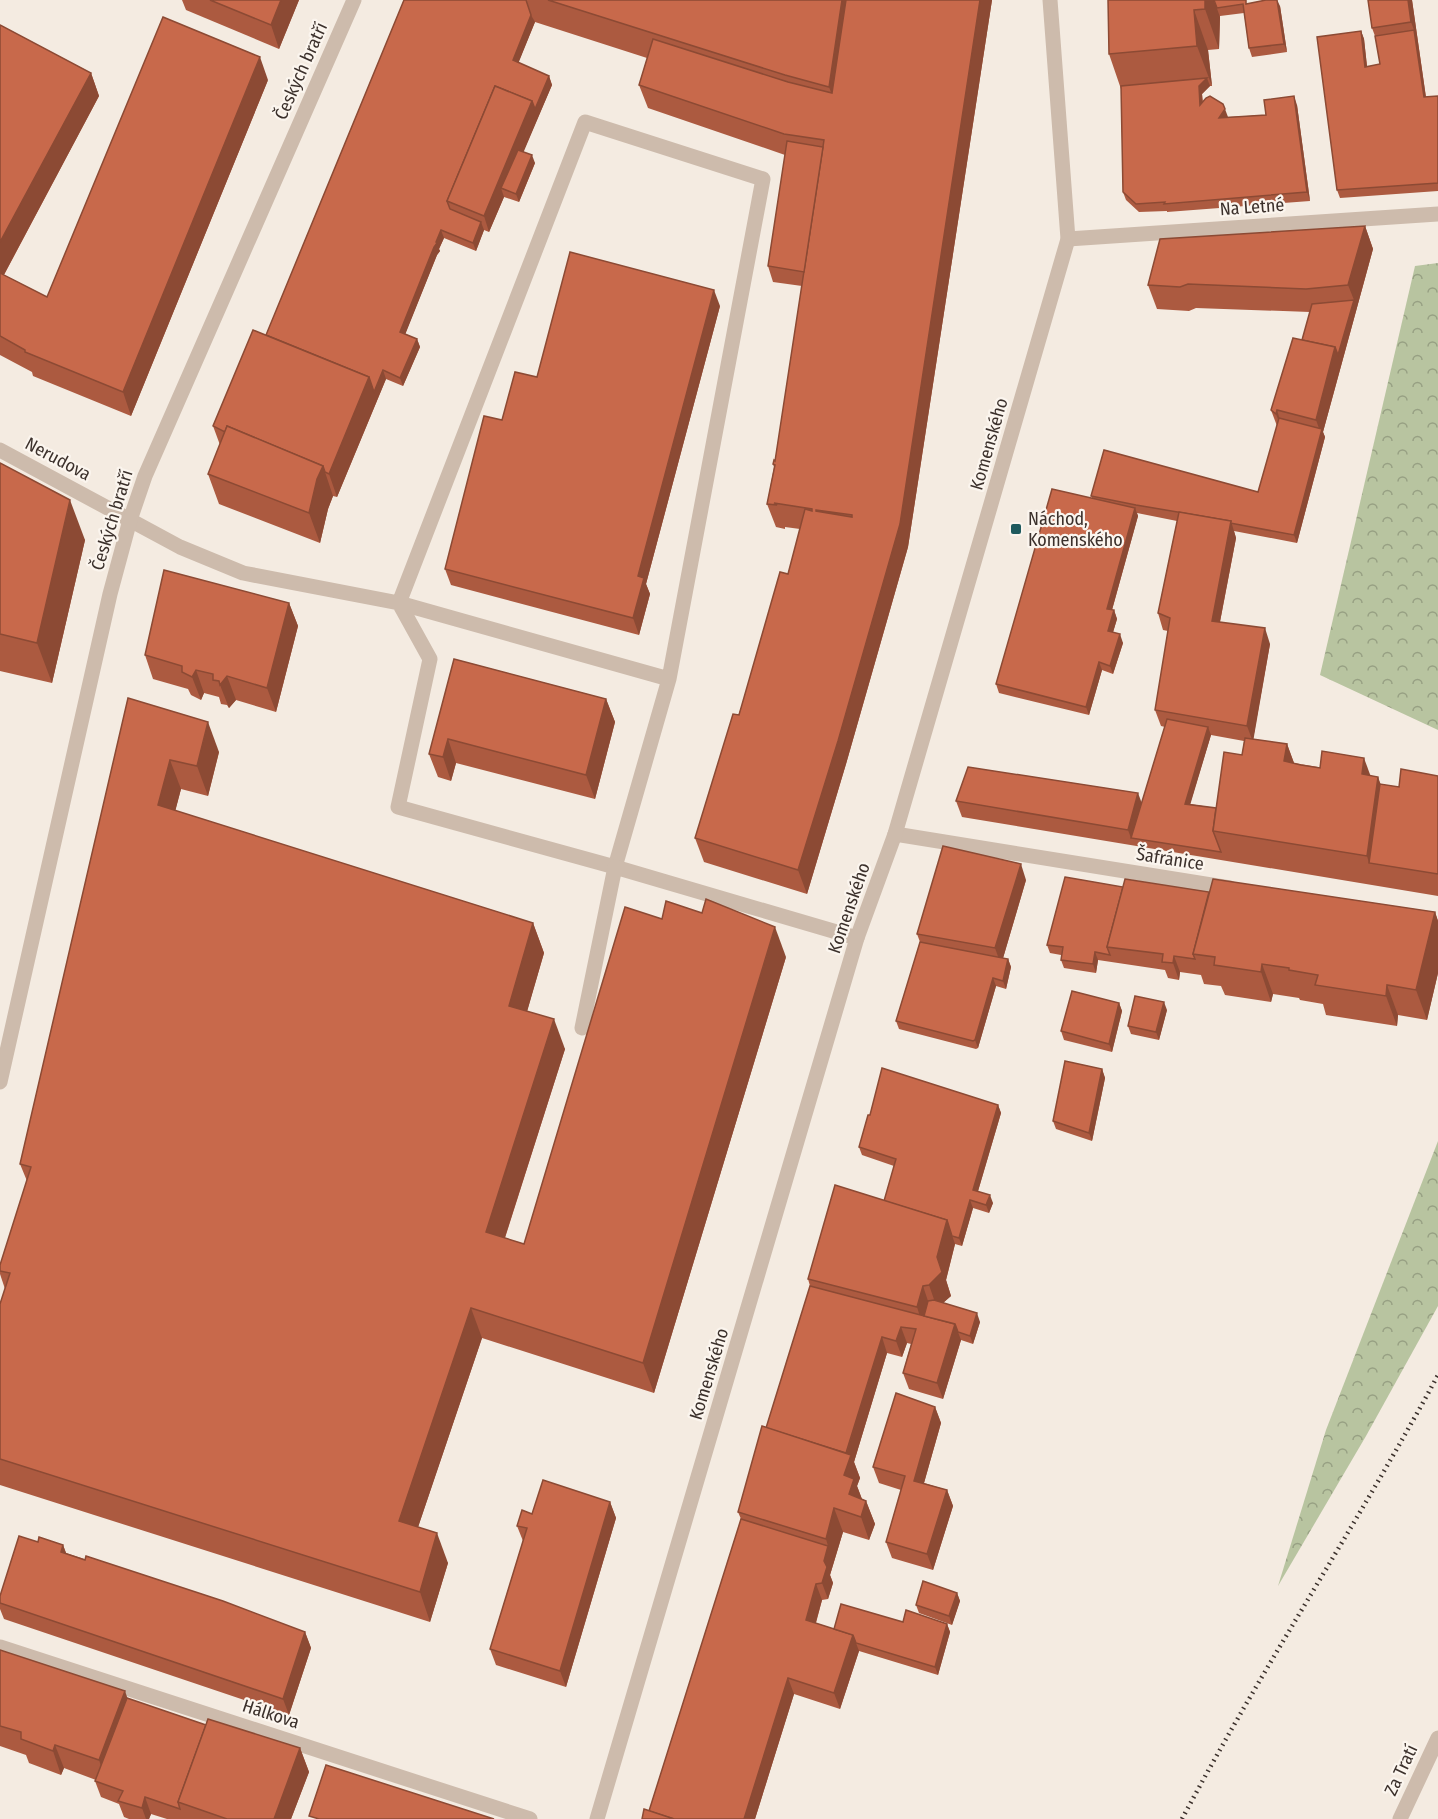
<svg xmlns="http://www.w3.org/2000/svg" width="1438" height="1819" font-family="'Fira Sans Condensed',sans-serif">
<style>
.forest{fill:url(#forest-crowns)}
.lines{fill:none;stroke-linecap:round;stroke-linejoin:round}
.minor{stroke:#cdbbac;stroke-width:15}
.rail{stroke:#3b302b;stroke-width:4.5;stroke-dasharray:1.5 4.5;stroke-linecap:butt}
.wall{fill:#ac5a40;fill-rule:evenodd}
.shaded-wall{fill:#8c4a34}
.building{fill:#c8694b;stroke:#8c4a34;stroke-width:1.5;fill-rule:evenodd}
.poi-dot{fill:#1f5a5e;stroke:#fbf5ee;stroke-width:2}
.labels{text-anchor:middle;stroke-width:4.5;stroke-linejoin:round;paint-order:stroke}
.street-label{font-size:18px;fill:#3b302b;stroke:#fbf5ee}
.poi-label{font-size:18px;fill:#3b302b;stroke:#fbf5ee;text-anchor:start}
</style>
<defs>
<pattern id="forest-crowns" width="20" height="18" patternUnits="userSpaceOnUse" patternTransform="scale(1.5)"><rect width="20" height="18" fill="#b8c4a0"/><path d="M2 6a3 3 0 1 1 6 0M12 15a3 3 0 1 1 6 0" fill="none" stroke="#97a083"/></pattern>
</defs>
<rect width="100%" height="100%" fill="#f4ebe1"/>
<g class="forest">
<path d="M1438,263v467l-118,-55 95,-409z"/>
<path d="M1438,1141v165l-72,130 -88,150 48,-156z"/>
</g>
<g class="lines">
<g class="minor">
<path d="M1068,239l370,-25"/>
<path d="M0,450l180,97 63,26 156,30 270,76 94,-500 -178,-57 -186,481 31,56 -32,148 217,60 54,-188"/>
<path d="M895,834l335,54"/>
<path d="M582,1028l33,-161 242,71"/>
<path d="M0,1082l110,-488 20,-74 15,-44 209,-476"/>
<path d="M0,1647l530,172"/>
<path d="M597,1819l260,-881 38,-104 173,-595 -18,-239"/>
<path d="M1400,1819l38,-81"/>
</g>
<path class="rail" d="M1182,1819c80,-151 175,-294 256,-444"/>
</g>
<g class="wall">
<path d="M182,0h117l-20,49 -93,-39z"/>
<path d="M404,0h588l-84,547 -62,217 -39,130 -103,-32 -9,-24 93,-264 12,-45 -15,-2v2l-9,-2 -9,-23 7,-37 -1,-3 2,-3 27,-175 -29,-4 -5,-16 17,-111 -137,-47 -9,-23 8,-27 -112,-36 -17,41 31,13 3,9 -29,67 12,11 -16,39 -15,-5 -15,35 -5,-2 -8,21 -32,-13 -5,11 1,2 -3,4 -32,79 12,5 3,8 -17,39 -17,-7 -49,118 -4,-1 -5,13 -8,34 -101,-39 -11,-30 12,-29 -7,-19 53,-91z"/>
<path d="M1108,0l140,4 32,2 7,46 -35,5 -3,-9 -5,-35 -24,3 -1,33 -11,1 4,36h-2l-8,8 1,8 24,15 39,-2 31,-10 13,96 -143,11v-1l-28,1 -13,-12 -3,-8 -2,-103 -12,-35z"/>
<path d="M1368,0h44l14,97 12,-1v95l-98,7 -3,-8 24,-159 3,8 3,28 13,-3 -5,-28 -3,-8z"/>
<path d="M0,25l91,48 8,23 -95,179 43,22 221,-217 -137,336 -98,-40 -1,-4 -32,-17z"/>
<path d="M1365,226l8,23 -50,183 2,5 -28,106 -63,-12 2,7 -16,84 50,22 -17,95 34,5 7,19 84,14 2,7 19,3 39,-11v120l-476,-79 -6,-16 186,2 23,-76 -4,-1 -6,-16 13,-79 -5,-1 -5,-17 19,-92 -40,-8 1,3 -26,94h2l3,9 -4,13 10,11 -10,31 -11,-4 -13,45 -90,-22 -3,-9 96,-186 -1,-2 167,-4 19,-66 -6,-16 31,-70 8,-28 -114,-4 -7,3 -32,-2 -9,-24zM1211,735l33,6 -2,14 -26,53 -26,-4z"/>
<path d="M720,306l-74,278 4,10 -11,41 -188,-50 -6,-16 57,-149 35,-43z"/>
<path d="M0,463l85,77 -33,143 -52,-12z"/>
<path d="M289,603l9,23 -22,86 -40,-12 -7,8 -2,-3 -6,-1 -2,-7 -15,-4 -3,7 -10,-5 -3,-6 -35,-10 -8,-24z"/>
<path d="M454,659l152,40 9,23 -20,77 -139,-36 -5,18 -13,-4 -9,-23z"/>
<path d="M128,698l91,54 -11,44 -27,-7 -6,22 358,112 11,30 -17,58 38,38 -60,189 19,6 262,-287 -132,436 -172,-55 -64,189 30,36 -18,59 -430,-137v-181l5,-15 -5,-15v-9l27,-84 -7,-17z"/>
<path d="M1026,880l-23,78 5,1 3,8 -5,22 -10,-3 -18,62 -2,1 -77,-20 -3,-8 24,-79 -3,-8z"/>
<path d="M1123,887l86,5 226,20 3,9v52l-11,47 -29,-5 -1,11 -71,-11 -3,-11 -23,-4 -1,-2 -26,-4 -2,8 -46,-7 -4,-9 -17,-2 -3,-9 -21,-3 -1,8 -11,-2 -3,-8 -67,-10 -2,13 -32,-5 -3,-8v-5l-11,-2 -3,-8z"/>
<path d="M1119,1003l3,8 -10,41 -48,-12 -3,-9z"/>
<path d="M1167,1010l-8,30 -28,-6 -3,-8z"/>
<path d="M1102,1069l3,9 -13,63 -36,-12 -3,-8z"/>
<path d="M998,1105l3,8 -23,78 15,12 -4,10 -16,-5 -11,38 -7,-2 -9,36 5,16 -8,7 37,19 -7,22 -12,-4 -18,59 -34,-10 -6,-16 8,-29 -4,-1 -5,14 -15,-4 -33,109 6,16 -3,8 5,13 4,2 9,23 -6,16 -26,-8 -13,43 3,8 -5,16 -6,1 -6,23 18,6 69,-7 44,2 3,8 -12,43 -79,-24 -19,58 -46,-15 -39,125h-113l7,-8 92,-292 -3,-7 28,-84 44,-142 -2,-7 76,-78 10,-35 -32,-11 -3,-8z"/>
<path d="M935,1407l6,16 -17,60 23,7 6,16 -20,64 -41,-12 -6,-16 15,-52 -22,-7 -6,-16z"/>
<path d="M610,1502l6,16 -50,169 -70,-22 -6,-16 33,-108 -6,-15 15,-12z"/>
<path d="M38,1542l25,3 3,8 239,79 6,16 -22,67 -285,-96 -4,-10v-13z"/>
<path d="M957,1593l3,8 -8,24 -33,-12 -3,-8z"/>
<path d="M0,1650l127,48 79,27 94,23 9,24 -18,47h-124l-16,-5 -2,5h-20l-5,-2 -5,-13 -18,-7 -6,-16 1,-1 -32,-12 -3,7 -32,-12 -3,-8 -26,-9z"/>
</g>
<g class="shaded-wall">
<path d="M281,0h18l-20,49 -8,-24z"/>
<path d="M842,0h16l-18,117 -11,-30z"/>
<path d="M980,0h12l-84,547 -62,217 -39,130 -9,-24z"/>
<path d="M1205,0h9l6,17 -1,32 -14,-40z"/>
<path d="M1277,0l3,6 7,46 -3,-8z"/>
<path d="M1408,0h4l15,105 -3,-8 -10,-67 -3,-8z"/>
<path d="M1194,10l14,40 4,36 -15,-40z"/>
<path d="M531,15l4,7 -19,47 -3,-9z"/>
<path d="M1361,31l3,8 4,36 -3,-8z"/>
<path d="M260,57l8,23 -137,336 -8,-24z"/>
<path d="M91,73l8,23 -99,186v-40z"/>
<path d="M549,76l3,9 -45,106 -6,-3 3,9 -15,35 -5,-16 48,-115z"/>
<path d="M1207,78l3,8 -8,8 1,19 -3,-8 -1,-19z"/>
<path d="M1294,96l3,9 13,96 -3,-9z"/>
<path d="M1225,109l3,8 -9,1z"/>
<path d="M532,155l3,8 -16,39 -3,-8z"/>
<path d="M481,222l3,8 -8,21 -3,-8z"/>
<path d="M1365,226l8,23 -50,183 2,5 -28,106 -3,-8 27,-101 -5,-14 19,-73 19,-47 -6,-15z"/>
<path d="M441,230l3,8 -5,11 1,2 -3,4 -34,85 -3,-8z"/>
<path d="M714,290l6,16 -74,278 4,10 -11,41 -6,-17 5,-42z"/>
<path d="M417,339l3,8 -17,39 -3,-8z"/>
<path d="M383,370l3,9 -49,118 -8,-23 40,-97z"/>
<path d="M1277,410l5,17v3l-6,-16z"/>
<path d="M323,466l10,30 -5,13 -8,34 -11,-30 8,-34z"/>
<path d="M70,500l15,40 -33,143 -15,-40z"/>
<path d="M1135,508l3,8 -28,101 -3,-8z"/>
<path d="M1231,521l5,17 -19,99 -5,-16z"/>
<path d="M289,603l9,23 -22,86 -9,-24z"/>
<path d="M1114,610l3,9 -6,20 -3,-8z"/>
<path d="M1265,628l5,16 -17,98 -6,-16z"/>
<path d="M1120,634l3,9 -10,31 -3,-8z"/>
<path d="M1099,662l3,8 -13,45 -3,-8z"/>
<path d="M196,670l8,23 -3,7 -9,-23z"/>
<path d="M227,676l9,24 -7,8 -9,-23z"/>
<path d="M606,699l9,23 -20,77 -9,-24z"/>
<path d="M208,722l11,30 -11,44 -11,-30z"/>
<path d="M1208,727l3,8 -23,77 -3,-8z"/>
<path d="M448,739l8,24 -5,18 -8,-24z"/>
<path d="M1287,744l11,30 -14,-13z"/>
<path d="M1364,758l11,30 -13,-14z"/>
<path d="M170,760l11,29 -12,46 -11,-30z"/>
<path d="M1378,777l11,30 -20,56 -2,-7z"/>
<path d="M1138,793l6,16 -13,29 -3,-8z"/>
<path d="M1021,864l5,16 -25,85 -6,-17z"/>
<path d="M1435,912l3,9v52l-11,47 -11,-30z"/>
<path d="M533,923l11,30 -24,83 -11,-30z"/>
<path d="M775,927l11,30 -132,436 -11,-30z"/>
<path d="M1095,952l3,8 -2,13 -3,-9z"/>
<path d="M1174,956l6,16 -1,8 -6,-17z"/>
<path d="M1008,959l3,8 -5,22 -3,-8z"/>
<path d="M1262,964l11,30 -2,8 -10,-30z"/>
<path d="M993,978l3,8 -18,62 -3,-8z"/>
<path d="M1387,985l11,30 -1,11 -11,-30z"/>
<path d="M1164,1002l3,8 -8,30 -3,-8z"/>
<path d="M1119,1003l3,8 -10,41 -3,-8z"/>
<path d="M554,1019l11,30 -68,213 -11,-30z"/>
<path d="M1102,1069l3,9 -13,63 -3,-8z"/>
<path d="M998,1105l3,8 -25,85 -3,-8z"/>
<path d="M990,1195l3,8 -4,10 -3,-8z"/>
<path d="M970,1200l3,8 -11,38 -3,-8z"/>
<path d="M947,1220l8,24 -9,36 5,16 -14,12 -8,-23z"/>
<path d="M923,1286l8,24 -9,13 -5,-16z"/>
<path d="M471,1308l11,30 -72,213 -11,-30z"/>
<path d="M977,1313l3,9 -7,22 -3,-8z"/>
<path d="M955,1324l6,16 -18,59 -6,-16z"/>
<path d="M901,1327l6,16 -5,14 -6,-16z"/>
<path d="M882,1337l5,16 -33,109 6,16 -3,8 6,16 -14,-8 -5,-19 1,-17z"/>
<path d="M935,1407l6,16 -21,74 -6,-16z"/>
<path d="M947,1490l6,16 -20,64 -6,-16z"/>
<path d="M866,1501l9,23 -6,16 -8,-23z"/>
<path d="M610,1502l6,16 -50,169 -6,-16z"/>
<path d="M834,1508l9,24 -13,43 3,8 -5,16 -6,-16 2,-22 4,-15 -2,-7z"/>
<path d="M437,1533l11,30 -18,59 -10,-30z"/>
<path d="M63,1545l6,16 -8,-9z"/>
<path d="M816,1584l6,16 -10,36 -6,-16z"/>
<path d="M957,1593l3,8 -8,24 -3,-9z"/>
<path d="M947,1624l3,8 -12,43 -3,-8z"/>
<path d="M305,1632l6,16 -22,67 -6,-16z"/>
<path d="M853,1635l6,16 -19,58 -6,-16z"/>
<path d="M788,1678l6,16 -39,125h-11z"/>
<path d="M125,1691l8,23 -26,70 -8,-24z"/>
<path d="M55,1745l9,23 -3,7 -8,-24z"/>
<path d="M300,1748l9,24 -18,47h-17z"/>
<path d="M145,1797l6,17 -2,5h-3l-4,-11z"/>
</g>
<g class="building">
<path d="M210,0h71l-10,25z"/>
<path d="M404,0h122l5,15 -18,45 36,16 -14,33 -3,-8 -37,-15 -48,115 3,8 31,13 -8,21 -32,-13 -5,12 1,1 -3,4 -34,85 17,7 -17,39 -17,-8 -9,22 -5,-15 -103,-42z"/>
<path d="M548,0h294l-13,87 -44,-12z"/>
<path d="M846,0h134l-80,524 -62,217 -40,129 -103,-32 38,-124 6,1 41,-143 8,2 17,-65 7,2v-2l-38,-6 3,2 -10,-1 8,-39 -2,-1 1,-4 1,1 49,-321 -40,-6 -145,-49 14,-46 135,43 44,11zM816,510l36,5v2l-36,-6z"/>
<path d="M1108,0h97v9l-11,1 3,36 -88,8z"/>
<path d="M1214,0h32v4l20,-4h11l7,44 -35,4 -6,-44 -26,4z"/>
<path d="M1368,0h40l3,22 -39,6z"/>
<path d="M163,17l97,40 -137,335 -98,-40v-2l-25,-14v-63l47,24z"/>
<path d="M0,25l91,48 -91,169z"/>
<path d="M1414,30l10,67 14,-1v87l-101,7 -20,-153 44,-6 4,36 15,-3 -5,-28z"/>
<path d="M1207,78l-8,8 1,19 6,-7 4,-2 13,8 2,5 -6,9 47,-3 -2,-15 30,-4 13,96 -143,12 1,-2 -29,2 -13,-12 -2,-106z"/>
<path d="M495,86l37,15 -48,115 -37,-15z"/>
<path d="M787,141l36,6 -19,125 -36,-6z"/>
<path d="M518,150l14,5 -16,39 -15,-6z"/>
<path d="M1365,226l-17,59 -42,4 -118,-5 -8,3 -32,-2 12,-46z"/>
<path d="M570,252l144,38 -76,286 6,2 -11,40 -188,-49 39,-153 18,4 13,-48 22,5z"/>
<path d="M1354,300l-16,55 -3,-8 -33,-7 10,-36z"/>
<path d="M253,330l116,47 -40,97 -4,-2 -2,-6 -96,-40 -2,6 -12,-6z"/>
<path d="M1293,338l42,9 -19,73 -39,-10 -1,4 -5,-4z"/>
<path d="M1279,418l43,11 -28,106 -64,-12 1,-2 -95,-16 -45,-9 13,-46 154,42z"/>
<path d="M227,426l96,40 -6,13 -8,34 -101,-39z"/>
<path d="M0,463l70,37 -33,143 -37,-9z"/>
<path d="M1052,489l83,19 -28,101 7,1 -6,21 12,3 -10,32 -11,-4 -13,45 -90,-23z"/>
<path d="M1179,512l52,9 -19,100 53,7 -18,98 -92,-16 15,-92 -12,-5z"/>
<path d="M164,570l125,33 -22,85 -40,-12 -7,9 -1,-4 -6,-1v-6l-17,-4 -4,7 -10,-5v-6l-37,-11z"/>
<path d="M454,659l152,40 -20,76 -138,-36 -5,18 -14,-3z"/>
<path d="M128,698l80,24 -11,44 -27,-6 -12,45 375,118 -24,83 45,13 -68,213 38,12 101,-337 37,12 4,-18 36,12 4,-14 69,28 -132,436 -172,-55 -72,213 38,12 -17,59 -420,-133v-155l10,-31 -10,-2v-6l31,-98 -11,-3z"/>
<path d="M1167,719l41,8 -23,77 31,4 -3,23 8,21 -90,-14z"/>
<path d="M1245,738l42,6 -3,17 17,4 19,3 2,-17 42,7 -2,16 16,3 -11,79 -154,-25 11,-79 18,3z"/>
<path d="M968,767l170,26 -10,37 -172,-29z"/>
<path d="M1401,769l37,7v98l-69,-11 11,-79 19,3z"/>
<path d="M943,846l78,18 -26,84 -78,-14z"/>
<path d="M1065,877l58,10 -16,60 3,8 -15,-3 -2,12 -32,-4 2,-13 -16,-2z"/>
<path d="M1125,879l84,13 -16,62 2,5 -21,-3 -1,7 -11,-1 1,-8 -56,-7z"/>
<path d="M1213,879l222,33 -19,78 -29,-5 -1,11 -71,-11 3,-10 -29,-5v-2l-27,-4 -1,8 -47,-7 1,-8 -22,-3z"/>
<path d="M920,942l88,17 -5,22 -10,-3 -18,62 -2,1 -77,-20z"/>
<path d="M1072,991l47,12 -10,41 -48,-13z"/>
<path d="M1135,996l29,6 -8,30 -28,-6z"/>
<path d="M1065,1061l37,8 -13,64 -36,-12z"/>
<path d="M882,1068l116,37 -25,85 17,5 -4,10 -16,-5 -11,38 -7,-2 -5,-16 -63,-19 12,-42 -37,-12 9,-32h2z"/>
<path d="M835,1185l112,35 -10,37 5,15 -13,13 -6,1 -6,21 -109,-28z"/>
<path d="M810,1286l145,38 -18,59 -34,-10 13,-44 -15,-2 -5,14 -14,-4 -36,116 -80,-25z"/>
<path d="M934,1300l43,13 -7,23 -12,-4 -3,-8 -31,-8 4,-15z"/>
<path d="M896,1393l39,14 -21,74 33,9 -20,64 -41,-12 19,-66 -32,-9z"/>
<path d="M762,1426l89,29 -7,20 10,4 -5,15 17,7 -5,16 -27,-9 -8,31 -88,-27z"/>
<path d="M543,1480l67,22 -50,169 -70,-22 37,-121 -10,-2 5,-16 10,4z"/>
<path d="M741,1519l87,27 -4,15 3,6 -5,16 -6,1 -10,36 47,15 -19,58 -46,-15 -44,141h-70l-25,-8z"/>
<path d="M19,1536l19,6 1,-5 24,8 -2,7 24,8 1,-4 137,45 82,31 -22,67 -283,-96v-7z"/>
<path d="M923,1581l34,12 -8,23 -33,-11z"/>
<path d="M841,1604l62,18 3,-12 41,14 -12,43 -79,-24 -3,-8 -19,-6z"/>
<path d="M0,1650l125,41 -26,69 -44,-15 -2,6 -32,-12v-7l-21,-6z"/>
<path d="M127,1698l79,27 -28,77 2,7 -35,-12 -3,11 -24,-7 5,-10 -28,-10z"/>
<path d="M208,1719l92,29 -26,71h-47l-49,-17z"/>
<path d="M326,1765l168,54h-175l-10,-3z"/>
<path d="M644,1809l30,10h-32z"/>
</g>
<rect class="poi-dot" x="1010" y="523" width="12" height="12" rx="3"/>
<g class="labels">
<g class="street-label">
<text transform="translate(301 71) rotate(-66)" y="6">Českých bratří</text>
<text transform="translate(1252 207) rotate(-4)" y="6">Na Letné</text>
<text transform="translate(989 444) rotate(-74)" y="6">Komenského</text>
<text transform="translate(58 459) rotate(28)" y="6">Nerudova</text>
<text transform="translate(112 520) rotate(-73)" y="6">Českých bratří</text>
<text transform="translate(1170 859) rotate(9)" y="6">Šafránice</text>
<text transform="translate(849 908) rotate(-71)" y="6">Komenského</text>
<text transform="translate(709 1374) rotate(-73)" y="6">Komenského</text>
<text transform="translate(271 1714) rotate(18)" y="6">Hálkova</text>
<text transform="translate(1401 1770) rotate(-65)" y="6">Za Tratí</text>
</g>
<g class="poi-label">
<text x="1028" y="525">Náchod,<tspan x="1028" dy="21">Komenského</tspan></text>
</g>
</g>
</svg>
